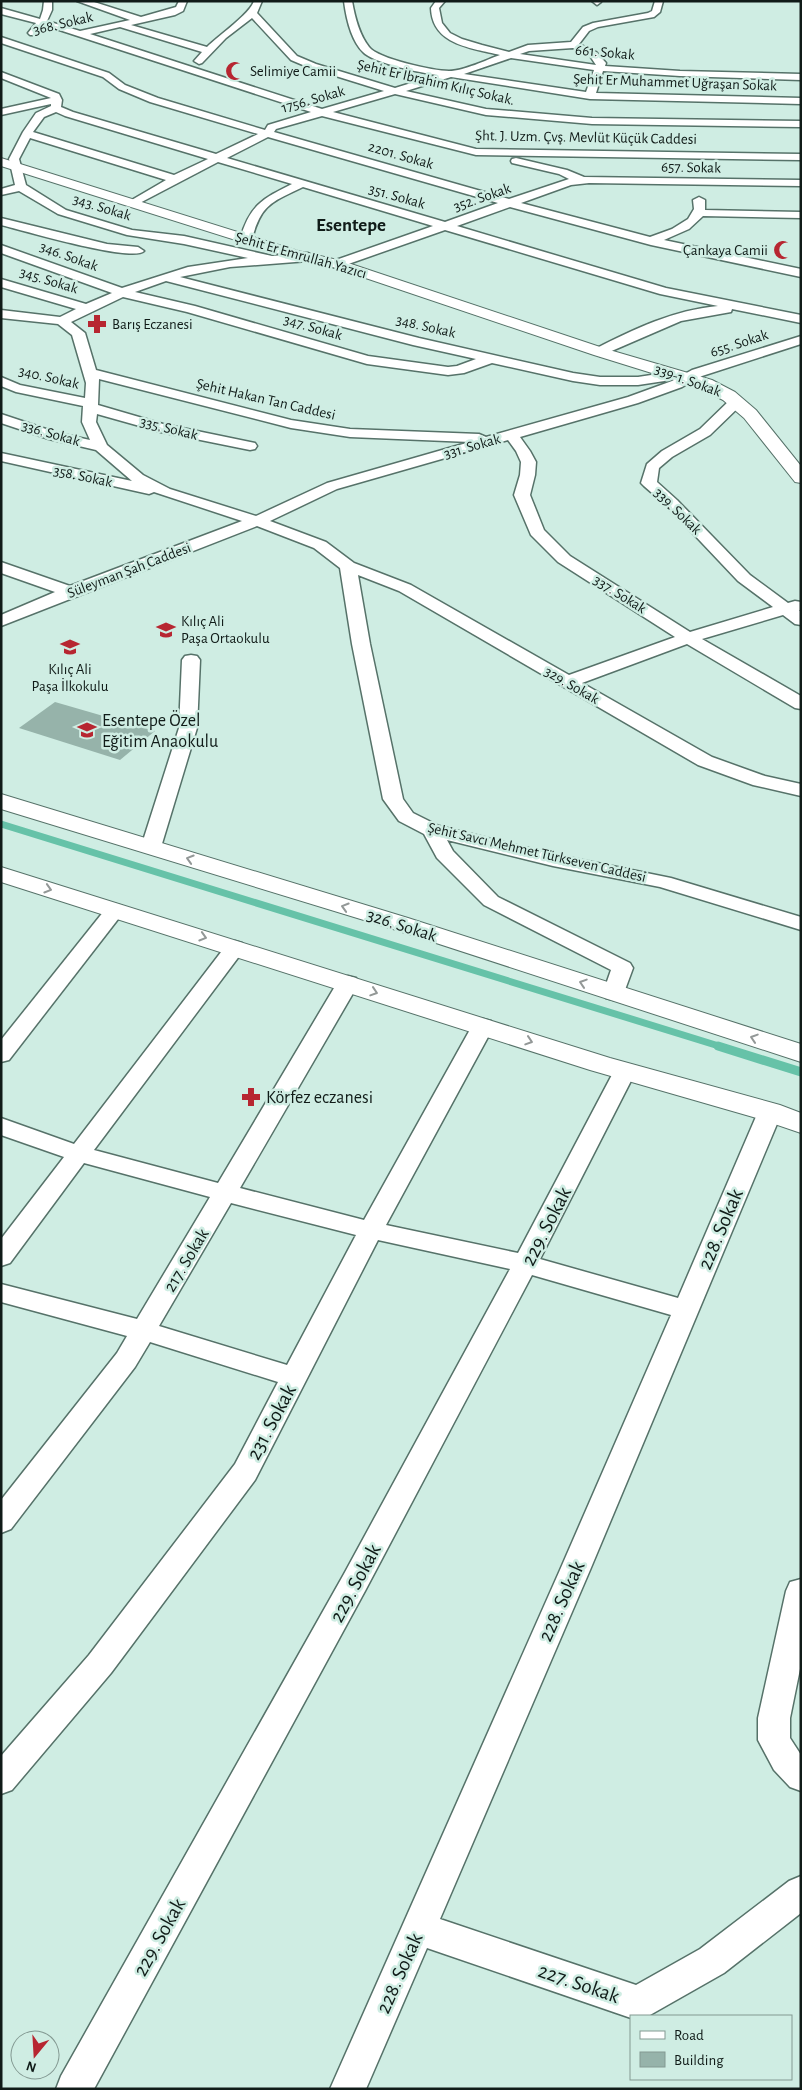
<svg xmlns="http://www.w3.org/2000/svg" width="802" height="2090" font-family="'Alegreya Sans',sans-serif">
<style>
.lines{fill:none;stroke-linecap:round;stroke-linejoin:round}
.stream-far1{stroke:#66c2a8;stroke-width:7}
.stream{stroke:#66c2a8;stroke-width:9}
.building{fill:#96b3aa}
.minor-casing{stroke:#567269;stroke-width:3}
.tertiary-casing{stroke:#567269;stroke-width:2}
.minor{fill:#fff;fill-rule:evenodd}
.tertiary{fill:#fff;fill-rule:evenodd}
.oneway{stroke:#939897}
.labels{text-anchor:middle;stroke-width:5;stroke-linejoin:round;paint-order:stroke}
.far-street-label{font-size:15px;fill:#101b18;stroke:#cfede3}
.far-poi-label{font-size:15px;fill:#101b18;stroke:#cfede3;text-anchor:start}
.poi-label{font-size:18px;fill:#101b18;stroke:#cfede3;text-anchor:start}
.street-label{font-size:18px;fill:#101b18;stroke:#cfede3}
.far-district-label{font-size:19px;font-weight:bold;fill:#101b18;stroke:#cfede3}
.near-street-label{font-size:21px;fill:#101b18;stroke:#cfede3}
</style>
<rect width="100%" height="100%" fill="#cfede3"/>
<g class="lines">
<path class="stream-far1" d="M1,824l721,223"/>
<path class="stream" d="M718,1046l83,26"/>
</g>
<path class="building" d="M55,702l100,29 -35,29 -101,-32z"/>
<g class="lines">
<g class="minor-casing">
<g id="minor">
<path d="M44,1h8v9l-5,11 33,10 50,-11 -53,-19h14l50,16 35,-10 3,-6h8l-4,10 -8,4 -44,10 76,22c11,-11 43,-33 47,-46h8l-5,12 40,43 19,8 79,24 42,-13c-16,-2 -64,-12 -74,-23 -12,-12 -17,-35 -19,-51h8c3,17 7,33 17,46 9,12 65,24 80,24 15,0 37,-11 51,-16 -28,-7 -68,-10 -69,-47l5,-7h9l-6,7 3,15 8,10 12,6 20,6 27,7 19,-7 43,-3 12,-15 10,-4 55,-10 4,-2 3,-10h8l-3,11 -6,5 -56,10 -9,4 -10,13 17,8 10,11 -1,3 75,5 121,3v6l-121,-4 -77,-5 -7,22 205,5v6l-211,-5 -139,-22 -45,14 80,18 106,9 209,3v6l-209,-3 -106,-9 -91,-21 -62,18 143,37 325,5v6l-325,-5 -154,-39 -46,13 -2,3 235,67 60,-20 -10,-5 -47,-11 -1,-2 1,-2 4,-1 51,12 17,7 217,3v6l-212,-3 -18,2 -50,18 129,34 22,-8 16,-10 6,-10 -1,-9 6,-3 6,3v10l96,2v6l-98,-2 -14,13 -25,11 137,29v8l-150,-32 -141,-38 -53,19 209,62 135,27v8l-69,-14 -1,3 -50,9 -81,35 -7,-4 2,-3c39,-20 79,-39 123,-43l-58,-12 -215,-64 -108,38 -4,-1 -2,-3 2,-3 100,-35 -130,-39c-31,15 -42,17 -51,52l-6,4 -6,-4c10,-34 22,-40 52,-55l-74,-22 -84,44 -4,-1 -2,-2 2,-2 36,-21 -136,-42 -11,21 7,26 40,25 66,20 52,6 88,20 36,-3 6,4 -6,4 -78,6 -50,10 239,61 154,35 27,4h38l33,-5 7,4 -7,4 -33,5h-38l-27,-4 -81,-18 -28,10 -16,2 -81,-11 -180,-52 -64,-15 -52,25 14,11 11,37 195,50 59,9 129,5 7,3 142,-40 44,-16 20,-11 109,-34v8l-99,32 -20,11 -44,16 -118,34 10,14 6,11 -1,13 -5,20 14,35 26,26 120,76 83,-25 -35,-26 -71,-75 -23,-20 -3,-3 6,-19 15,-13 38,-22 31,-30h10l2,3 -2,3 -31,30 -38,22 -13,11 -2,14 20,18 73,75 38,28 7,-2 6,1v8h-2l2,2v13l-6,-1 -12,-9 -81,24 99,57v13l-6,-1 -108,-64 -105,39 130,74 53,19 36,8v12l-48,-11 -55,-20 -299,-174 -41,-16 12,69 33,155 10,14 26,13 114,28 118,24 130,39v13l-141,-43 -107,-21 -106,-26 6,11 45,46 132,66 3,5 -11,30 -8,2 -8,-2 -3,-5 8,-23 -127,-65 -47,-47 -13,-24 -25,-13 -16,-22 -31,-155 -12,-76 -26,-20 -57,-22 -256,100v-11l54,-23 -54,-19v-11l69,24 172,-65 -88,-29 -5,2 -148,-33v-8l131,28 -36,-31 -47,-11 -48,-16v-9l57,19 32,7 -8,-18 1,-16 -67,-14 -15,-6v-9l19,8 65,13 1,-15 -14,-48 -14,-11 -57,-6v-8l59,7 16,-8 -75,-22v-8l85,25 26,-11 -111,-40v-8l121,43 66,-21 60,-9 -64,-14 -57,-9 -69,-21 -39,-23 -18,4v-6l14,-4 -6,-26 14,-27 13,-19 15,-7v-2l-50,11v-6l50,-11 -50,-20v-6l58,22 3,6 -1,7 12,5 143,42 42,-20 -108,-32 -31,-13 -16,-12 -102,-34v-6l108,36 16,12 33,13 107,32 3,-5 43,-13 -267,-87 -8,10h-6l-2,-2 8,-10 -35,-9v-6l39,11 3,-9zM252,18l39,42 19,8 74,23 -62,18 -232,-75 30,-7 82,25 -8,9 5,3 3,-1 24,-25zM573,48l17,8 6,9 -76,-11 9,-3zM511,58l83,12 -8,22 -122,-18zM56,112l9,4 143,43 -34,16 -141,-43 11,-15zM268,137l230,66 -53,19 -218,-64zM166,281l247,64 63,14 -19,7 -9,1 -80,-11 -173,-50 -60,-14zM99,379l192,49 59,9 120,5 -143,41 -71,33 -86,-27 -27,-14 -36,-30 -11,-23 1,-8 64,18 89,18 5,-1 2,-3 -2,-3 -92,-19 -65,-19zM508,440l8,11 5,11 -1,13 -6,20 17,40 27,27 117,75 -106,38 -158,-90 -57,-22 -28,-21 -56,-21 67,-32z"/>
<path d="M592,1h9v1l-4,3z"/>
<path d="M1,218l106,26 31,3 6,4c-11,12 -122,-21 -143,-26z"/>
<path d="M191,655l6,1 3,4 -3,68 -36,119 -3,4 -7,2 -7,-2 -3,-4 38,-119 3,-68 3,-4z"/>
<path d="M115,904l7,2 3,4 -3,4 -113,146 -8,2v-22l107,-134z"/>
<path d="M235,941l7,2 4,4 -152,203 124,33 119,-200 3,-5 8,-2 8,2 3,5 -119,205 124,32 108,-194 3,-5 8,-2 8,2 3,5 -108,199 132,28 96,-182 3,-5 8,-2 8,2 3,5 -96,188 138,39 80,-186 4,-5 8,-3 8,3 4,5 -192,458 -150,349 196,66 64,-36 89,-68 12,-5v37l-77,60 -74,42 -19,1v2l-204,-70 -61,141h-36l230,-519 111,-255 -139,-40 -167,316 -271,498h-38l5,-13 283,-502 166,-305 -132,-29 -123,240 -144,193 -99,117 -11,4v-38l88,-101 146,-191 43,-82 -128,-40 -15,25 -124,162 -10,4v-33l116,-147 10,-17 -126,-34v-18l136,35 73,-122 -126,-34 -74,100 -9,3v-27l63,-82 -63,-22v-17l73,26 154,-201zM231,1203l125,32 -69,130 -128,-39z"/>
<path d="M801,1579v85l-11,54v20l11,17v36l-11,-4 -16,-17 -16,-30v-22l28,-127 4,-9z"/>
</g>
</g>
<g class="tertiary-casing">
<g id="tertiary">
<path d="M1,158l297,93 44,10 264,88 106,31 23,12 21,18 45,56v17l-6,-1 -51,-64 -21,-18 -23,-12 -106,-33 -261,-88 -44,-10 -288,-91z"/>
<path d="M1,794l407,124 393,126v18l-411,-134 -389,-119z"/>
<path d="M1,867l609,191 170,47 21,8v20l-41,-14 -170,-49 -589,-188z"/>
</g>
</g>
<use href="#minor" class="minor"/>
<use href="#tertiary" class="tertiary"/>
</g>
<defs><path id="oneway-chevron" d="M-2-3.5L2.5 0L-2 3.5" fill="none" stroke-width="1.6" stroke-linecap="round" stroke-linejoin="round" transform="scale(1.25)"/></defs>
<g class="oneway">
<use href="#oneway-chevron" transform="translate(190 859) rotate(-163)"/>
<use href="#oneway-chevron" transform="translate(48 889) rotate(17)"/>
<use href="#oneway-chevron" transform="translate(345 907) rotate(-163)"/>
<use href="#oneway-chevron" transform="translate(203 937) rotate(17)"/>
<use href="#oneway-chevron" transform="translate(583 983) rotate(-162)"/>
<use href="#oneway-chevron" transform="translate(374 992) rotate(18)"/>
<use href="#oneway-chevron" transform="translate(754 1038) rotate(-162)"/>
<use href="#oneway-chevron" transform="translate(529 1041) rotate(18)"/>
</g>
<defs>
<g id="mosque-bare" transform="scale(1.5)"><path d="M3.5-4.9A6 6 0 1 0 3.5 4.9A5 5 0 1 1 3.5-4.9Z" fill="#b72631" stroke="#cfede3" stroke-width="2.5" paint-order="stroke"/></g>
<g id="pharmacy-bare" transform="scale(1.5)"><path d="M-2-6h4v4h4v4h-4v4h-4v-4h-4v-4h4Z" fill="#b72631" stroke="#cfede3" stroke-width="2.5" paint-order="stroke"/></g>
<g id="school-bare" transform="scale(1.5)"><path d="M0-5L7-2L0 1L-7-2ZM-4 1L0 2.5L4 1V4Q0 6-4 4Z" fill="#b72631" stroke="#cfede3" stroke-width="2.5" paint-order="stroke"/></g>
</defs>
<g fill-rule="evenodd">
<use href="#mosque-bare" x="235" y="71"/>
<use href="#mosque-bare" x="783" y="250"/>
<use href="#pharmacy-bare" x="97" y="324"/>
<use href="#school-bare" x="166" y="630"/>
<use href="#school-bare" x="70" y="647"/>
<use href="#school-bare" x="87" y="730"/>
<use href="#pharmacy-bare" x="251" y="1097"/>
</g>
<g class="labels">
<g class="far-street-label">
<text transform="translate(63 23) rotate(-13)" y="5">368. Sokak</text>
<text transform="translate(605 52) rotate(5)" y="5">661. Sokak</text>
<text transform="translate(436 82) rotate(13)" y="5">Şehit Er İbrahim Kılıç Sokak.</text>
<text transform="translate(675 82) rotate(2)" y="5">Şehit Er Muhammet Uğraşan Sokak</text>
<text transform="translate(313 99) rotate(-16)" y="5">1756. Sokak</text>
<text transform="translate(586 137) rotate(1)" y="5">Şht. J. Uzm. Çvş. Mevlüt Küçük Caddesi</text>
<text transform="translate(401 155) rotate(16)" y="5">2201. Sokak</text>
<text transform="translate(691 167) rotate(1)" y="5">657. Sokak</text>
<text transform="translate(397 196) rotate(16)" y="5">351. Sokak</text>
<text transform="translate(482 197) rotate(-19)" y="5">352. Sokak</text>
<text transform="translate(102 207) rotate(17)" y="5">343. Sokak</text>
<text transform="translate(301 255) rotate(16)" y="5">Şehit Er Emrullah Yazıcı</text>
<text transform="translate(69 256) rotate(20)" y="5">346. Sokak</text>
<text transform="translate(49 280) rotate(17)" y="5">345. Sokak</text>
<text transform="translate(426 326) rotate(13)" y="5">348. Sokak</text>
<text transform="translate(313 327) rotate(16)" y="5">347. Sokak</text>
<text transform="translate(739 343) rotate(-18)" y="5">655. Sokak</text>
<text transform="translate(49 377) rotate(13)" y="5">340. Sokak</text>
<text transform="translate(688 380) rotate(20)" y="5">339-1. Sokak</text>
<text transform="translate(266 399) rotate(13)" y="5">Şehit Hakan Tan Caddesi</text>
<text transform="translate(169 428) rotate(14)" y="5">335. Sokak</text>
<text transform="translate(51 433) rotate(16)" y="5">336. Sokak</text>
<text transform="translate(472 446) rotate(-16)" y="5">331. Sokak</text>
<text transform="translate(83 476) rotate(12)" y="5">358. Sokak</text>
<text transform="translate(678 511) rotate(44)" y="5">339. Sokak</text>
<text transform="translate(129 570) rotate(-21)" y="5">Süleyman Şah Caddesi</text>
<text transform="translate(620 594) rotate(32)" y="5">337. Sokak</text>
<text transform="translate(572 685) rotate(30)" y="5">329. Sokak</text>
<text transform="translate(537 852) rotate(13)" y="5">Şehit Savcı Mehmet Türkseven Caddesi</text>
</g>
<g class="far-poi-label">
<text x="250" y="76">Selimiye Camii</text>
<text x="768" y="255" text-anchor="end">Çankaya Camii</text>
<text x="112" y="329">Barış Eczanesi</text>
<text x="181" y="626">Kılıç Ali<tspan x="181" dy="17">Paşa Ortaokulu</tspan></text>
<text x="70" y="674" text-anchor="middle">Kılıç Ali<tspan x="70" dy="17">Paşa İlkokulu</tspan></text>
</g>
<g class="poi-label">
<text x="102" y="726">Esentepe Özel<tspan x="102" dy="21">Eğitim Anaokulu</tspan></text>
<text x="266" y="1103">Körfez eczanesi</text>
</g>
<g class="street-label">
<text transform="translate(402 925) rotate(18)" y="6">326. Sokak</text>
<text transform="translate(186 1260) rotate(-59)" y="6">217. Sokak</text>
</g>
<g class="far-district-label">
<text x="351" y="231">Esentepe</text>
</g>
<g class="near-street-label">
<text transform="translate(546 1226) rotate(-63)" y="7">229. Sokak</text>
<text transform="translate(720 1229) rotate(-67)" y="7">228. Sokak</text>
<text transform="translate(271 1422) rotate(-62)" y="7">231. Sokak</text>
<text transform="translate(355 1583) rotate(-62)" y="7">229. Sokak</text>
<text transform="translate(561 1601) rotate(-66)" y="7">228. Sokak</text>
<text transform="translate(159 1937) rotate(-61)" y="7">229. Sokak</text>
<text transform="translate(399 1973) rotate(-66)" y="7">228. Sokak</text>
<text transform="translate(579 1983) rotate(19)" y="7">227. Sokak</text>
</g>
</g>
<rect width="802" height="2090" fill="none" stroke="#101b18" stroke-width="5"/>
<rect x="630" y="2015" width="162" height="65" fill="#cfede3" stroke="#839992"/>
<rect x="640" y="2031" width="25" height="8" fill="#ffffff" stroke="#839992"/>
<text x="674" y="2040" font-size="15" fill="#101b18">Road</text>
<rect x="640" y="2052" width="25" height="15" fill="#96b3aa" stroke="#839992"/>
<text x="674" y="2065" font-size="15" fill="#101b18">Building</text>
<g transform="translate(35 2055) rotate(198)"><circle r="24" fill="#cfede3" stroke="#839992"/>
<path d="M0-4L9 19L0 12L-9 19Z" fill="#b72631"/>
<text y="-8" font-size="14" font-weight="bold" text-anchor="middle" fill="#101b18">N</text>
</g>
</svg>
